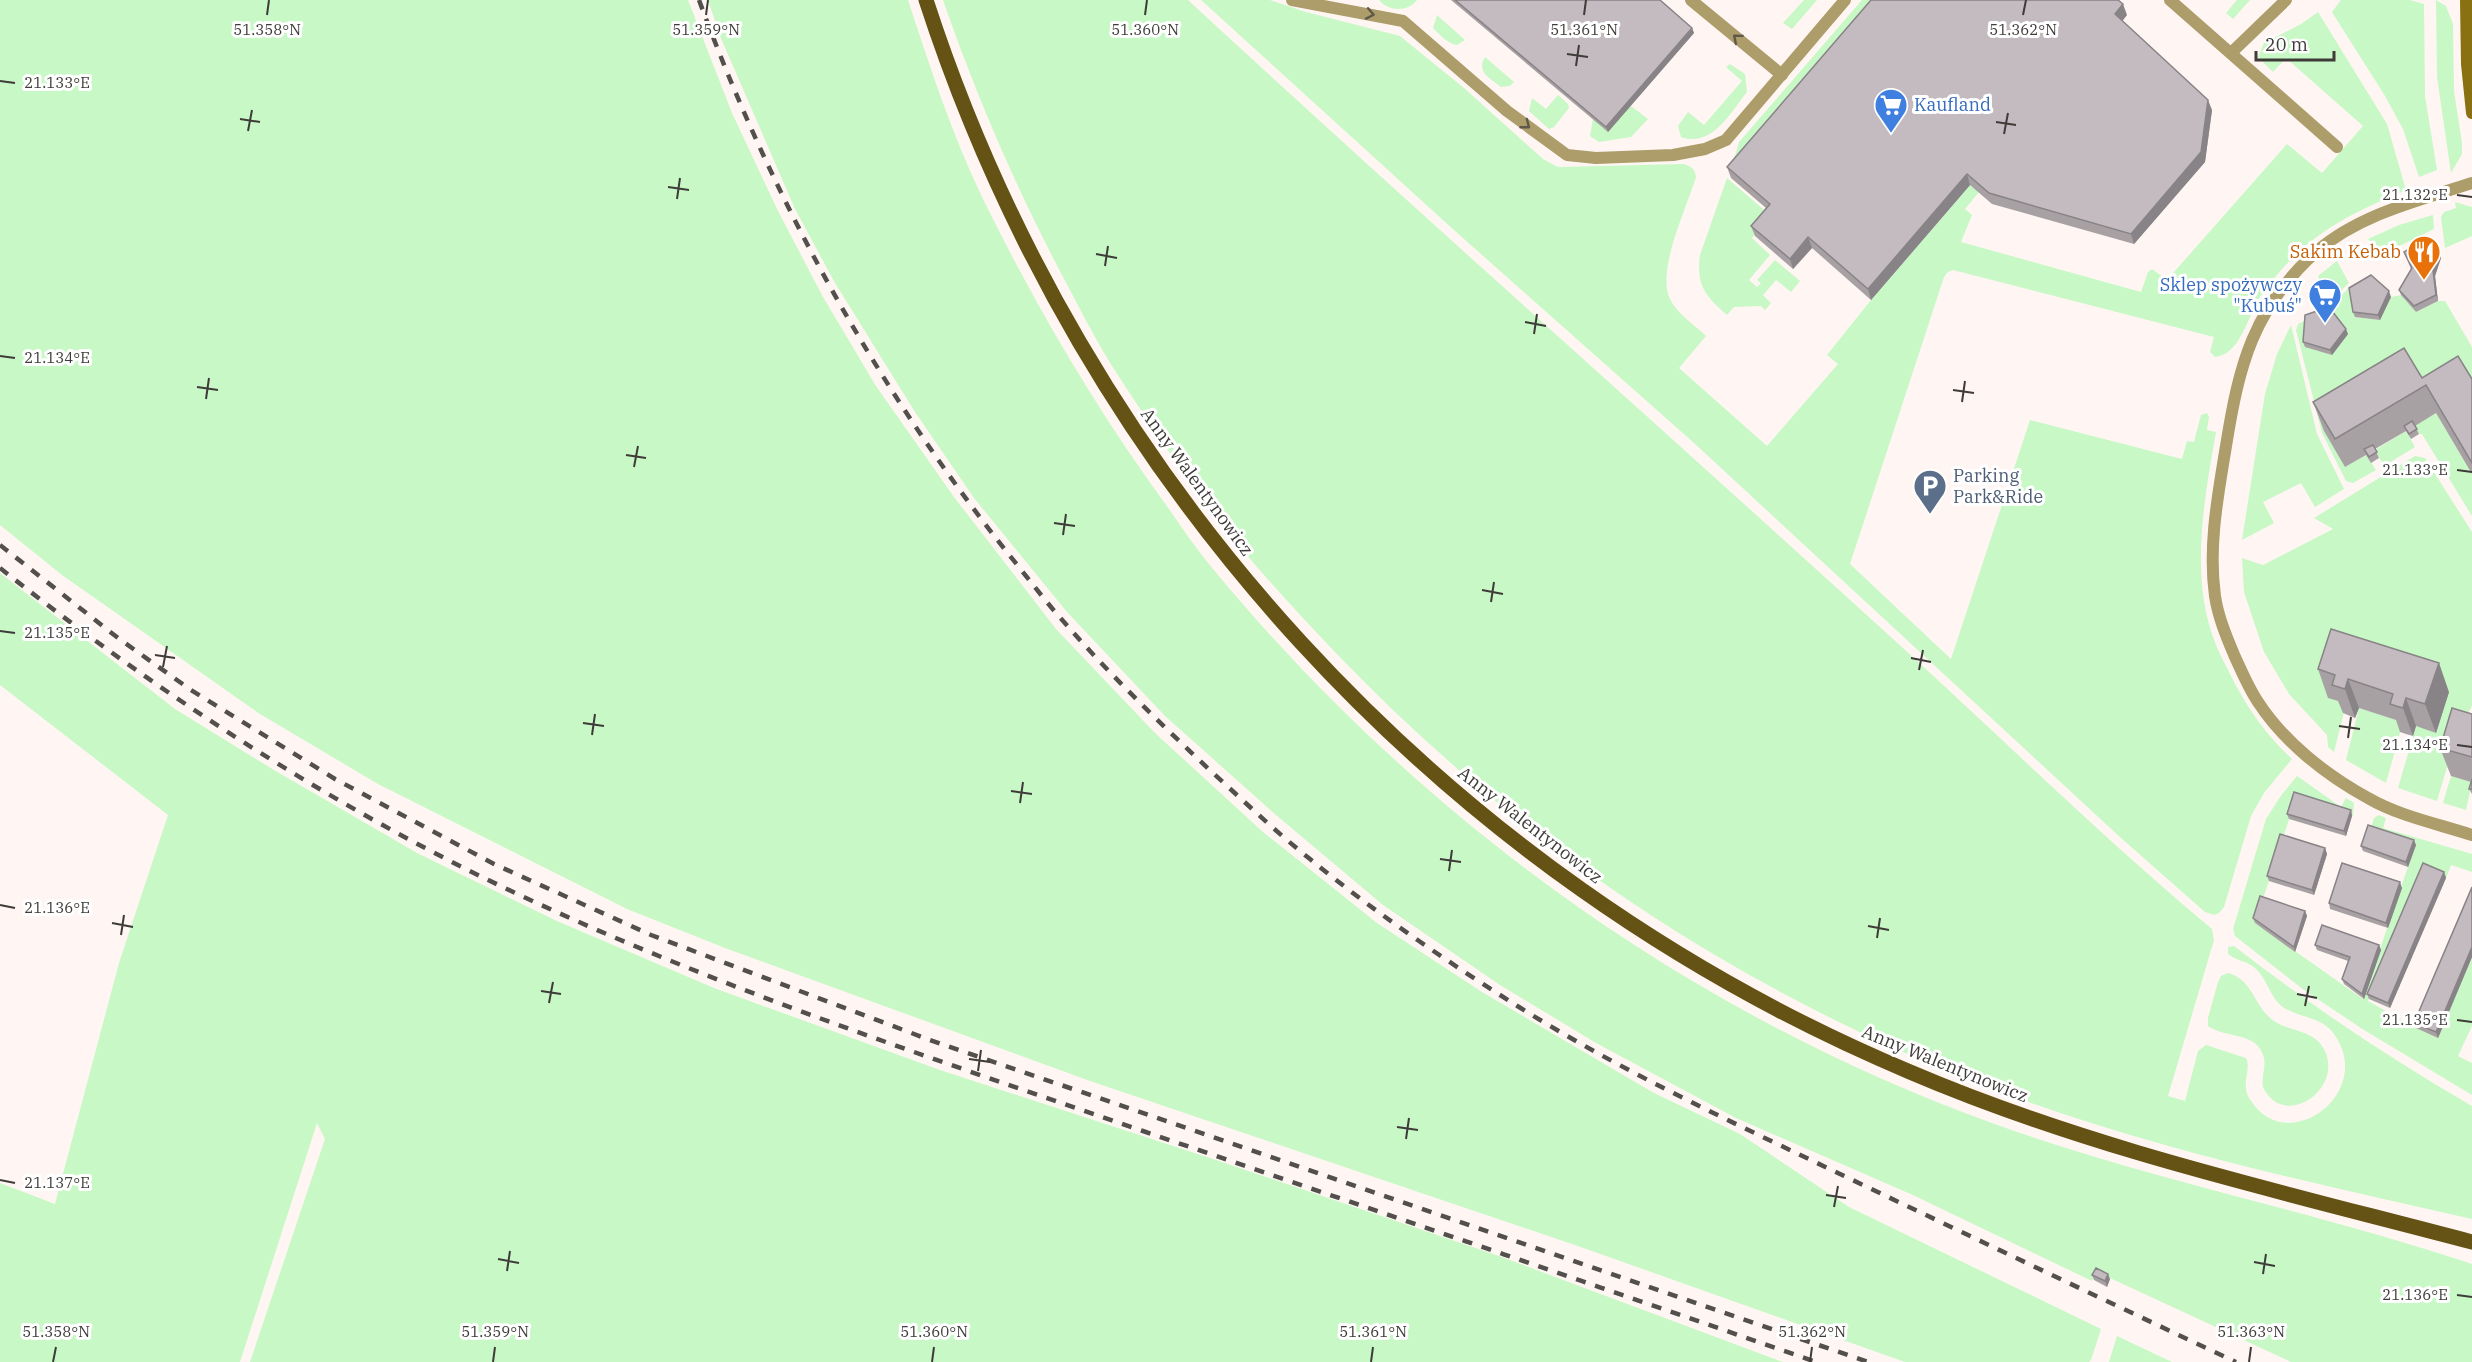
<svg xmlns="http://www.w3.org/2000/svg" width="2472" height="1362" font-family="'IBM Plex Serif',serif">
<style>
.green{fill:#c7f8c5}
.lines{fill:none;stroke-linecap:round;stroke-linejoin:round}
.lane{stroke:#ad9d6a;stroke-width:12}
.secondary{stroke:#897011;stroke-width:12}
.primary{stroke:#645315;stroke-width:15}
.rail{stroke:#534f4d;stroke-width:4.5;stroke-dasharray:10 10;stroke-linecap:butt}
.wall{fill:#a8a1a4}
.shaded-wall{fill:#888386}
.building{fill:#c3bbbf;stroke:#888386;stroke-width:1.5}
.oneway{stroke:#5f5848}
.ticks{fill:none;stroke:#3e3b39;stroke-width:2}
.labels{text-anchor:middle;stroke-width:6;stroke-linejoin:round;paint-order:stroke}
.shop-label{font-size:18px;fill:#366cbe;stroke:#fff;text-anchor:start}
.food-label{font-size:18px;fill:#c56008;stroke:#fff;text-anchor:end}
.service-label{font-size:18px;fill:#4e5e75;stroke:#fff;text-anchor:start}
.street-label{font-size:18px;fill:#3e3b39;stroke:#fff}
.ticks-label{font-size:15px;text-anchor:middle;fill:#3e3b39;stroke:#fff;stroke-width:6;stroke-linejoin:round;paint-order:stroke}
</style>
<rect width="100%" height="100%" fill="#fff6f3"/>
<g class="green">
<path d="M0,0h688l44,113 45,96 46,88 53,89 78,111 102,132 99,104 108,99 114,91 105,69 172,101 86,41 109,73 252,122 -10,31 -2,2h-184l-330,-117 -485,-164 -365,-133 -98,-39 -249,-125 -118,-70 -198,-139 -62,-50z"/>
<path d="M708,0h200c22,67 44,135 75,199 53,108 115,213 186,310 14,20 28,41 44,60 206,249 475,444 779,554 157,57 322,88 480,141v98h-181l-194,-90 -5,9 -177,-85 -179,-78 -140,-75 -96,-58 -117,-80 -107,-90 -111,-99 -98,-104 -93,-114 -59,-86 -80,-129 -40,-74 -75,-173z"/>
<path d="M943,0h245c237,219 478,432 716,649 102,93 201,191 308,280l2,11 -46,156 17,5 13,-50 8,-6 40,13c6,13 -7,26 5,43 37,56 122,-7 85,-64 -12,-20 -32,-18 -50,-28 -15,-8 -18,-29 -30,-40 -8,-8 -19,-8 -28,-15v-7l6,-1c76,59 155,112 238,160v113c-154,-35 -311,-68 -460,-123 -259,-95 -487,-245 -678,-445 -47,-50 -95,-101 -135,-157 -30,-41 -59,-85 -87,-128 -18,-29 -34,-61 -50,-91 -47,-89 -86,-180 -119,-275z"/>
<path d="M1201,0h69l36,12 94,24 64,52 79,71 15,8 126,-3c8,3 11,5 12,13 -9,30 -40,94 -26,122 7,15 25,26 36,37l-27,32 88,78 71,-82 -11,-9 44,-55 99,-115 9,7 -14,17 7,6 -11,27 180,50 7,-20 4,-3 15,11 120,-136 35,29 41,-47 -77,-68 -13,14 -15,-15 6,-14 37,-19 17,-12 69,112 19,66c-63,27 -102,46 -144,104 -14,19 -20,60 -47,63l-5,-5 4,-15 -261,-67 -5,2 -4,5 -94,287 101,95 79,-239 152,39 5,-18 7,1 7,-27 6,-2 2,4 -2,13 9,2c-12,69 -27,146 0,213 5,12 11,22 16,33 16,31 34,57 60,81l-28,34 -13,23 -27,91 -5,6 -5,2 -9,-3 -84,-74 -427,-395 -239,-212z"/>
<path d="M1379,0h38c-9,12 -28,12 -38,0z"/>
<path d="M1804,0h13l-25,29 -9,-6z"/>
<path d="M1862,0h17l-148,170 8,-28z"/>
<path d="M2237,0h13l-17,19 -7,-6z"/>
<path d="M2341,0h69l14,4 1,92 12,74 -18,7 -16,-48 -18,-33 -53,-84z"/>
<path d="M2436,0l10,6 7,18 1,67 8,52v11l-11,19 -14,-96z"/>
<path d="M1437,15l28,25 -8,5c-9,-1 -18,-11 -24,-17z"/>
<path d="M1485,57l29,25 -4,4 -9,1c-11,-9 -25,-15 -16,-30z"/>
<path d="M1730,64l15,10 2,18c-17,21 -35,56 -66,45l-3,-11 10,-14 16,13 38,-44 -16,-14z"/>
<path d="M1558,95l10,9 1,4 -15,19 -5,2 -20,-18 3,-13 14,11z"/>
<path d="M1631,106l17,13 -17,18 -32,5 -9,-6 3,-17z"/>
<path d="M1727,178l44,38 -19,22 18,17 -21,25 8,7 4,-4 -4,-3 18,-20 25,21 -9,11 -15,-12 -13,15 8,8 -6,7 -4,-4 -27,1 -7,8c-22,-19 -31,-30 -27,-60z"/>
<path d="M2455,202l17,5v29l-27,12 -4,-31 3,-5 12,-4z"/>
<path d="M2433,215l1,14 -51,25 -15,-15 31,-14z"/>
<path d="M2337,261l12,22 -20,19 -11,-26z"/>
<path d="M2350,286l5,31 25,3 11,-23 10,-2 15,17 22,-11h7l27,46v43l-148,40 21,37 21,-12 10,15 -23,13 -7,-2 -24,-48 -26,-103 2,-6 32,-15z"/>
<path d="M2291,325l26,109 27,55 -29,18 -14,-24 -38,19 11,21 -32,17 23,-146 12,-40z"/>
<path d="M2436,413l36,61v42l-50,-82h-3l-5,-8z"/>
<path d="M2406,431l9,16 -31,19 -9,-16z"/>
<path d="M2415,456l10,2 47,74v174l-14,24 -21,71 -39,-13 18,-62 20,7 -108,-36 18,7 -12,48 -6,-5 -1,-12 -38,-41 -25,-42 -20,-60 -2,-34 21,7 70,-36 -19,-11z"/>
<path d="M0,573l175,136 99,61 143,83 140,68 157,67 226,82 276,90 283,96 284,106h-1533l75,-223 -8,-16 -77,239h-240v-179l55,21 64,-241 49,-148 -168,-130z"/>
<path d="M2359,708l44,14 -17,61 -40,-23z"/>
<path d="M2297,776l44,31 5,-9 8,5 -1,13 -57,-18 -41,125 108,76 52,-153 -45,-16 4,-12 5,-3 7,3 -3,10 89,26v18l-21,-7 -5,13 -21,-9 -57,132 48,27 22,9 34,-80v69l-14,30 14,7v32l-108,-65 -60,-40 -69,-54 -2,-7 33,-110 14,-22z"/>
<path d="M2451,776l21,6 -6,28 -23,-7z"/>
<path d="M2228,973c23,6 25,28 40,43 16,17 46,11 57,35 18,40 -42,79 -62,36 -2,-10 3,-19 1,-29 -6,-27 -38,-19 -56,-32v-8l10,-36 3,-6z"/>
<path d="M2117,1336l55,26h-63z"/>
</g>
<g class="lines">
<g class="lane">
<path d="M1292,0l111,21 104,90 60,44 29,3 77,-3 32,-6 21,-9 119,-140"/>
<path d="M1691,0l91,75"/>
<path d="M2170,0l167,147"/>
<path d="M2231,53l55,-53"/>
<path d="M2472,183c-52,17 -112,31 -155,68 -64,57 -78,114 -91,195 -8,49 -18,100 -11,150 3,21 12,42 20,61 7,15 14,32 23,45 26,40 68,73 110,96 31,18 70,26 104,37"/>
</g>
<path class="secondary" d="M2466,0l1,64 5,49"/>
<path class="primary" d="M926,0c156,481 517,876 984,1072 180,77 373,120 562,170"/>
<g class="rail">
<path d="M699,0c74,201 178,389 311,556 18,22 35,45 54,66 47,54 98,103 150,152 32,29 62,58 96,85 63,52 139,104 209,148 102,64 213,115 321,167 132,63 264,126 396,188"/>
<path d="M0,545l118,93 73,52 144,89 159,85 157,71 279,105 938,322"/>
<path d="M0,568c149,118 308,223 480,308 212,104 440,178 663,255 225,77 449,153 673,231"/>
</g>
</g>
<g class="wall">
<path d="M1451,0h209l32,28 2,5 -86,99z"/>
<path d="M2127,15l-5,6 90,89 -7,52 -71,82 -142,-40 -22,-19 -99,115 -59,-52 -19,21 -38,-33 -4,-10 15,-18 -35,-30 -4,-11z"/>
<path d="M2404,252l37,6 -6,18 3,25 -22,11 -15,-17 -2,-5 12,-21z"/>
<path d="M2391,297l-11,23 -25,-3 -2,-5z"/>
<path d="M2348,334l-16,21 -27,-8 -2,-5z"/>
<path d="M2422,378l50,1v95l-36,-61 -21,13 4,8 -8,5 -5,-8 -31,18 4,9 -8,5 -5,-8 -21,12 -21,-36 -11,-29z"/>
<path d="M2318,669l131,23 -13,41 -20,-7 -3,10 -7,-2 -6,-2 -4,-12 -37,-12 -4,10 -12,-5 -5,-12 -10,-3z"/>
<path d="M2472,714v80l-3,-5 2,-7 -20,-6 -11,-28z"/>
<path d="M2351,810l1,6 -6,20 -57,-17 -2,-5z"/>
<path d="M2416,845l-8,22 -45,-16 -2,-5z"/>
<path d="M2325,848l2,6 -13,41 -45,-14 -2,-5z"/>
<path d="M2444,872l2,6 -56,130 -21,-9 -2,-5z"/>
<path d="M2472,887v70l-34,81 -22,-10 -2,-5z"/>
<path d="M2402,888l-14,40 -58,-19 -1,-6z"/>
<path d="M2305,911l2,5 -12,36 -40,-29 -2,-5z"/>
<path d="M2315,945h64l2,5 -17,49 -20,-15 -2,-5 6,-18 -31,-11z"/>
<path d="M2092,1275l18,4 -3,8 -13,-7z"/>
</g>
<g class="shaded-wall">
<path d="M2123,4l4,11 -8,10 -4,-11z"/>
<path d="M1692,28l2,5 -86,99 -2,-5z"/>
<path d="M2208,100l4,10 -7,52 -71,82 -3,-10z"/>
<path d="M1967,174l3,11 -99,115 -3,-11z"/>
<path d="M1808,237l4,11 -19,21 -3,-10z"/>
<path d="M2439,253l2,5 -6,18 3,25 -2,-6 -3,-25z"/>
<path d="M2389,291l2,6 -11,23 -2,-5z"/>
<path d="M2346,329l2,5 -16,21 -2,-5z"/>
<path d="M2439,663l10,29 -13,41 -11,-29z"/>
<path d="M2348,679l11,29 -4,10 -10,-29z"/>
<path d="M2406,698l10,28 -3,10 -10,-28z"/>
<path d="M2351,810l1,6 -6,20 -2,-5z"/>
<path d="M2414,840l2,5 -8,22 -2,-5z"/>
<path d="M2325,848l2,6 -13,41 -2,-5z"/>
<path d="M2444,872l2,6 -56,130 -2,-5z"/>
<path d="M2400,882l2,6 -14,40 -2,-5z"/>
<path d="M2305,911l2,5 -12,36 -1,-5z"/>
<path d="M2379,945l2,5 -17,49 -2,-5z"/>
<path d="M2472,947v10l-34,81 -2,-6z"/>
<path d="M2108,1274l2,5 -3,8 -2,-6z"/>
</g>
<g class="building">
<path d="M1455,0h205l32,28 -86,99z"/>
<path d="M1871,0h247l5,4 -8,10 93,86 -7,52 -70,82 -142,-41 -22,-19 -99,115 -60,-52 -18,22 -39,-33 19,-22 -43,-37z"/>
<path d="M2428,237l11,16 -6,17 3,25 -22,11 -15,-16 13,-22 -8,-16z"/>
<path d="M2371,275l18,16 -11,24 -25,-3 -4,-24z"/>
<path d="M2329,307l17,22 -16,21 -27,-8 2,-27z"/>
<path d="M2404,348l18,30 36,-22 14,23v84l-46,-78 -91,54 -22,-37z"/>
<path d="M2412,421l5,8 -8,5 -5,-8z"/>
<path d="M2373,445l4,7 -8,5 -5,-8z"/>
<path d="M2331,629l108,34 -14,41 -19,-6 -3,10 -7,-2 -6,-2 3,-10 -45,-15 -3,10 -13,-4 3,-10 -17,-6z"/>
<path d="M2452,708l20,6v43l-32,-9z"/>
<path d="M2472,779v10h-3z"/>
<path d="M2294,792l57,18 -7,21 -57,-17z"/>
<path d="M2368,825l46,15 -8,22 -45,-16z"/>
<path d="M2280,834l45,14 -13,42 -45,-14z"/>
<path d="M2342,863l58,19 -14,41 -57,-20z"/>
<path d="M2423,863l21,9 -56,131 -21,-9z"/>
<path d="M2472,887v60l-36,85 -22,-9z"/>
<path d="M2260,896l45,15 -11,36 -41,-29z"/>
<path d="M2322,925l57,20 -17,49 -20,-15 8,-22 -35,-12z"/>
<path d="M2096,1268l12,6 -3,7 -13,-6z"/>
</g>
<defs><path id="oneway-chevron" d="M-2-3.5L2.5 0L-2 3.5" fill="none" stroke-width="1.6" stroke-linecap="round" stroke-linejoin="round" transform="scale(1.5)"/></defs>
<g class="oneway">
<use href="#oneway-chevron" transform="translate(1370 14) rotate(11)"/>
<use href="#oneway-chevron" transform="translate(1737 38) rotate(-140)"/>
<use href="#oneway-chevron" transform="translate(1526 125) rotate(38)"/>
</g>
<path class="ticks" d="M267,15l2,-15M706,15l2,-15M1145,15l2,-15M1584,15l2,-15M2023,15l3,-15M1567,54l21,3M1576,66l3,-21M0,81l15,2M240,119l20,3M1996,122l20,3M248,131l4,-21M2004,134l4,-21M668,187l21,3M2457,195l15,2M677,199l3,-21M1096,254l21,4M1105,266l3,-20M1525,322l21,4M1534,334l3,-20M0,356l15,2M197,387l21,3M1953,390l21,3M206,399l3,-21M1962,402l3,-21M626,455l20,3M634,467l4,-21M2457,470l15,2M1054,523l21,3M1063,535l3,-21M1482,590l21,4M1491,602l3,-20M0,631l15,2M155,655l20,3M1911,658l20,4M163,667l4,-21M1919,670l4,-20M583,723l21,3M2339,726l21,3M592,735l3,-21M2348,738l3,-21M2457,745l15,2M1011,791l21,3M1020,803l3,-21M1440,859l21,3M1449,871l3,-21M0,905l15,3M112,923l21,4M1868,926l21,4M121,935l3,-20M1877,938l3,-20M541,991l20,3M2297,994l20,4M549,1003l4,-21M2305,1006l4,-20M2457,1020l15,2M969,1059l21,3M978,1071l3,-21M1397,1127l21,3M1406,1139l3,-21M0,1180l15,3M1826,1195l20,3M1834,1207l4,-21M498,1259l21,4M2254,1262l21,4M507,1271l3,-20M2263,1274l3,-20M2457,1295l15,2M53,1362l3,-15M493,1362l2,-15M932,1362l2,-15M1371,1362l2,-15M1810,1362l2,-15M2249,1362l2,-15"/>
<defs>
<g id="supermarket-pin" transform="scale(1.725)"><path d="M0 17L-7.5 6A9.5 9.5 0 1 1 7.5 6Z" fill="#3f7fe0" stroke="#fff"/><path d="M-6-5.5h2.5l.6 2H6L4.5 2H-2.5L-4.4-4H-6ZM-1.5 3.2a1.3 1.3 0 1 0 .1 0ZM3 3.2a1.3 1.3 0 1 0 .1 0Z" fill="#fff"/></g>
<g id="restaurant-pin" transform="scale(1.725)"><path d="M0 17L-7.5 6A9.5 9.5 0 1 1 7.5 6Z" fill="#e8710a" stroke="#fff"/><path d="M-5-6h1v4h1v-4h1v4h1v-4h1v5L-1.5 .5V6h-2V.5L-5-1ZM5-6V6H3V1.5H1.5Q1.5-4 5-6Z" fill="#fff"/></g>
<g id="parking-pin" transform="scale(1.725)"><path d="M0 17L-7.5 6A9.5 9.5 0 1 1 7.5 6Z" fill="#5c6f8a" stroke="#fff"/><path d="M-3.5-5.5H1a3.5 3.5 0 0 1 0 7H-1V5.5H-3.5ZM-1-3.4V-.6H.8a1.4 1.4 0 0 0 0-2.8Z" fill="#fff"/></g>
</defs>
<g fill-rule="evenodd">
<use href="#supermarket-pin" x="1891" y="105"/>
<use href="#restaurant-pin" x="2424" y="252"/>
<use href="#supermarket-pin" x="2325" y="295"/>
<use href="#parking-pin" x="1930" y="486"/>
</g>
<g class="labels">
<g class="shop-label">
<text x="1914" y="111">Kaufland</text>
<text x="2302" y="291" text-anchor="end">Sklep spożywczy<tspan x="2302" dy="21">"Kubuś"</tspan></text>
</g>
<g class="food-label">
<text x="2401" y="258">Sakim Kebab</text>
</g>
<g class="service-label">
<text x="1953" y="482">Parking<tspan x="1953" dy="21">Park&amp;Ride</tspan></text>
</g>
<g class="street-label">
<text transform="translate(1197 482) rotate(54)" y="6">Anny Walentynowicz</text>
<text transform="translate(1530 825) rotate(38)" y="6">Anny Walentynowicz</text>
<text transform="translate(1945 1064) rotate(22)" y="6">Anny Walentynowicz</text>
</g>
</g>
<g class="ticks-label">
<text x="267" y="35">51.358°N</text>
<text x="706" y="35">51.359°N</text>
<text x="1145" y="35">51.360°N</text>
<text x="1584" y="35">51.361°N</text>
<text x="2023" y="35">51.362°N</text>
<text x="57" y="88">21.133°E</text>
<text x="2415" y="200">21.132°E</text>
<text x="57" y="363">21.134°E</text>
<text x="2415" y="475">21.133°E</text>
<text x="57" y="638">21.135°E</text>
<text x="2415" y="750">21.134°E</text>
<text x="57" y="913">21.136°E</text>
<text x="2415" y="1025">21.135°E</text>
<text x="57" y="1188">21.137°E</text>
<text x="2415" y="1300">21.136°E</text>
<text x="56" y="1337">51.358°N</text>
<text x="495" y="1337">51.359°N</text>
<text x="934" y="1337">51.360°N</text>
<text x="1373" y="1337">51.361°N</text>
<text x="1812" y="1337">51.362°N</text>
<text x="2251" y="1337">51.363°N</text>
</g>
<path d="M2256 51v9h78v-9" fill="none" stroke="#3e3b39" stroke-width="3"/>
<text x="2265" y="51" font-size="18" fill="#3e3b39" stroke="#ffffff" stroke-width="4.5" paint-order="stroke">20 m</text>
</svg>
